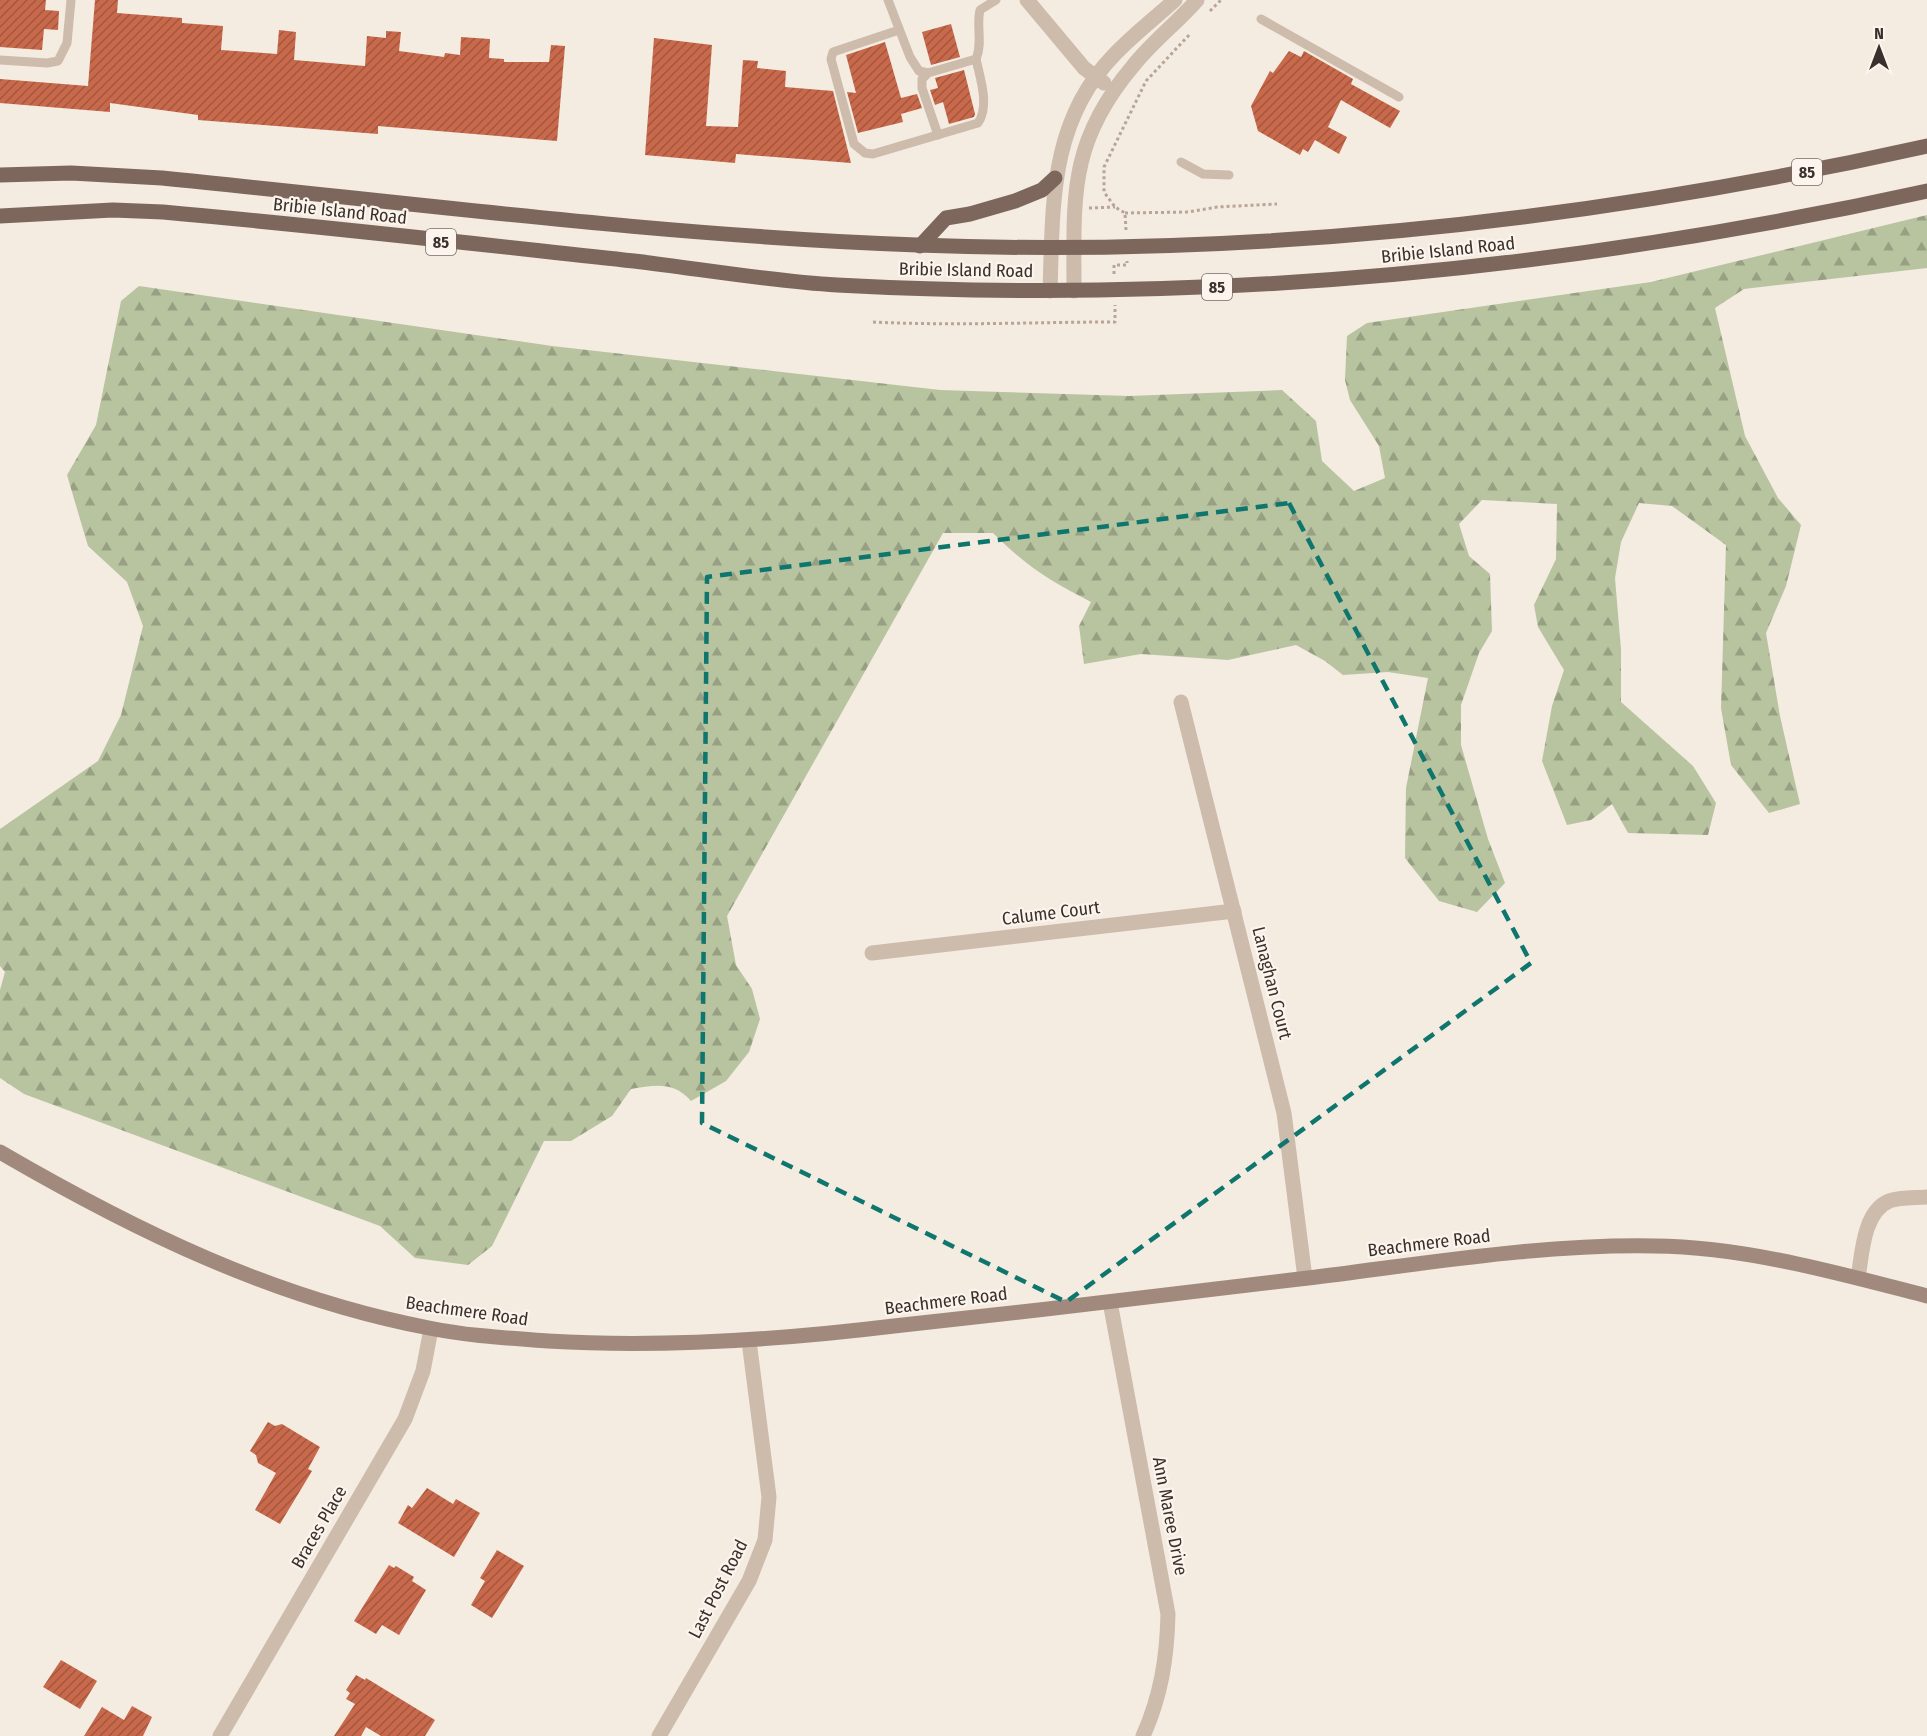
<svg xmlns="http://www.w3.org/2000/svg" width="1927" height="1736" font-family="'Fira Sans Condensed',sans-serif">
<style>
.forest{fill:url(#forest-firs)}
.building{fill:url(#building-hatch)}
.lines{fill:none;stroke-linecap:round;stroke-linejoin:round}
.path{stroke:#b9a596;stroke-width:3;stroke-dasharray:3 3;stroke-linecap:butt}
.service{stroke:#cdbbac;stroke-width:9}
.minor{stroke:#cdbbac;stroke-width:15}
.secondary{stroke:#a18a7d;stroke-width:15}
.primary{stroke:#7d675c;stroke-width:15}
.marked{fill:none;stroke:#0f766e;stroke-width:4.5;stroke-dasharray:12 8;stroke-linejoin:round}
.labels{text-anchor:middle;stroke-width:4.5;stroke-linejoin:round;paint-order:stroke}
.shield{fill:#fbf5ee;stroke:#756b66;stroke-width:1.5}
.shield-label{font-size:16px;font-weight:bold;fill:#3b302b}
.street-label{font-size:18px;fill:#3b302b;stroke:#fbf5ee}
</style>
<defs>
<pattern id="forest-firs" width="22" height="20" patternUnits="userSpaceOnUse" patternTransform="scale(1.5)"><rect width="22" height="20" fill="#b8c4a0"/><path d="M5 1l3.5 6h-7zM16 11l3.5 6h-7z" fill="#97a083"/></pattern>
<pattern id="building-hatch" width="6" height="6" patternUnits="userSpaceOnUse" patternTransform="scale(1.5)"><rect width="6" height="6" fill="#c8694b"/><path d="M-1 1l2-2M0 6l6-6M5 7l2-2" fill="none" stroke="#a4573f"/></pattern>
</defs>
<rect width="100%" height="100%" fill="#f4ebe1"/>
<path class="forest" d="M1927,215v53l-183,21 -29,19 30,128 33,62 23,27 -15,61 -20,47 14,83 20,88 -31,9 -38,-48 -10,-57 5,-163 -54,-39 -33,-3 -18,39 -6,36 6,72v52l72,64 23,37 -8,32 -80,-2 -16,-29 -21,16 -24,5 -25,-64 10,-55 12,-36 -26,-43 -4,-22 22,-46 1,-55 -75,-4 -23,24 10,32 21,18 2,57 -13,22 -18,52v40l27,94 17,44 -28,29 -38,-11 -34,-43 1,-70 22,-110 -40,-6 -45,3 -18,-14 -29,-16 -68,15 -87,-6 -57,10 -5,-38 12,-24c-41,-21 -65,-36 -98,-69h-50l-216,383 9,49 16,24 8,30 -11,33 -23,29 -35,20c-17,-20 -36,-16 -60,-12l-19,27 -41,25h-27l-52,105 -24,19 -53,-7 -35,-32 -356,-132 -24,-16v-88l5,-18 -5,-6v-137l98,-68 23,-46 22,-89 -16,-44 -39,-36 -21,-71 29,-50 25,-124 18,-15 413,60 388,44 189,6 153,-6 34,31 6,40 32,30 31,-13 -6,-32 -29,-46 -5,-20 2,-44 20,-13 284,-41z"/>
<g class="building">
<path d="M0,0h46l-1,10 14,1 -1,19 -14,-1 -2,21 -42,-3z"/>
<path d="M95,0h23l-1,13 65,5v5l41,3 -2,24 56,4 2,-24 17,2 -2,28 71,6 2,-30 19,2v-7l15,1 -2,19 45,6 1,-4 15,2 1,-18 29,2 -1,19 15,1v3h45l2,-17 14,1 -8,95 -179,-15v8l-180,-14v-5l-88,-12v9l-110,-9v-24l88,7z"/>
<path d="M951,24l9,33 -29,8 -9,-33z"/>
<path d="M654,38l58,7 -6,81 32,1 5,-67 15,1 -1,7 29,3 -1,16 48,4 18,72 -115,-9 -1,9 -90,-8z"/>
<path d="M885,42l16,56 16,-4 5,14 -21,6 2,8 -45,11 -11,-41 9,1 -10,-38z"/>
<path d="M1289,51l12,6 3,-6 49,28 -2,5 49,27 -10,17 -49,-28 -13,27 19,10 -8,17 -24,-14 -7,12 -5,-3 -3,6 -42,-24 -7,-25 19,-35 3,2z"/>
<path d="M964,70l11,44 -1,3 -25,7 -6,-22 -8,3 -5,-15 8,-2 -3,-10z"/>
<path d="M268,1422l7,4 7,-2 38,23 -12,22 4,2 -32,53 -25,-14 21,-37 -18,-10 -2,-8 -6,-4z"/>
<path d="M427,1488l26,16 3,-5 24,14 -26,44 -56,-34 10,-18 4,3z"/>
<path d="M497,1550l27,16 -32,52 -21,-13 14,-24 -5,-3z"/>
<path d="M389,1565l5,3 2,-2 18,11 -2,4 14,9 -27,45 -17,-10 -6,9 -22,-13z"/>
<path d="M61,1660l36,21 -17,28 -37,-22z"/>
<path d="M356,1675l9,5 1,-2 69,42 -10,16h-44l-15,-9 -5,9h-27l21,-32 -9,-5 4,-6 -4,-3z"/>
<path d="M132,1706l20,11 -9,19h-59l18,-29 22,13z"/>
</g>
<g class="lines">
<g class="path">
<path d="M1210,11l11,-11"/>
<path d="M1089,208l26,-1"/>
<path d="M1125,213l63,-1 29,-5 60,-3"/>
<path d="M1126,230l-1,-17 -10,-6 -11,-15v-25l42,-86 44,-47"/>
<path d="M1114,274v-9h13v-4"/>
<path d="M873,322c81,4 162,0 242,0v-17"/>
</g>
<g class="service">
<path d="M888,0l22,57 9,14 9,2 48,-14c7,-16 0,-33 4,-49l16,-10"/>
<path d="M1261,19l138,78"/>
<path d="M899,30l-66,22 -2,7 23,85 11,9 8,1 105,-31c12,-17 2,-45 -2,-64"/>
<path d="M0,60l47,3 11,-2 9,-18 4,-43"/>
<path d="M928,73l-6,6v9l16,47"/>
<path d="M1181,162l22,12 26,1"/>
</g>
<g class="minor">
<path d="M1027,0l57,68 20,15"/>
<path d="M1050,291c3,-86 -1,-169 64,-236 19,-20 41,-37 61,-55"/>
<path d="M1074,291c0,-94 -6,-148 59,-225 19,-24 44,-43 64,-66"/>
<path d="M1181,702l103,411 21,165"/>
<path d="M872,953l362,-42"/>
<path d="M1858,1278c4,-23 5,-66 31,-77 11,-4 26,-3 38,-4"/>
<path d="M1110,1302l58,312c-1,44 -7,82 -25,122"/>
<path d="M220,1736l185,-317 18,-48 8,-42"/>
<path d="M659,1736l90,-155 16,-41 4,-43 -20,-156"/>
</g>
<path class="secondary" d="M0,1152c136,79 273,146 429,176 39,8 79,10 119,13 116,7 231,-1 346,-15 138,-15 277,-31 414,-48 115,-14 230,-34 346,-32 93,1 184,27 273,50"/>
<g class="primary">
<path d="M0,175l71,-2 91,5c251,25 503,58 755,67 340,13 679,-25 1010,-99"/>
<path d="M0,216l113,-6 50,2c157,14 314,32 471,49 67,8 135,20 203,24 367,20 732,-15 1090,-94"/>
<path d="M920,246l26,-28 24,-4 45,-13 27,-11 13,-12"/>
</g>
</g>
<path class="marked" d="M1289,503l242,460 -465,339 -364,-179 5,-546z"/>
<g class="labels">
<g class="shield">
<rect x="1792" y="159" width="30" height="26" rx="4.5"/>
<rect x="426" y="229" width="30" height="26" rx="4.5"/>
<rect x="1202" y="274" width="30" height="26" rx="4.5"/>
</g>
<g class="shield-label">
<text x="1807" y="178">85</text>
<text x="441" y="248">85</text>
<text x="1217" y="293">85</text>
</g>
<g class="street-label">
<text transform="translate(340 211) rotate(6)" y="6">Bribie Island Road</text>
<text transform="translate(1448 250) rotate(-6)" y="6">Bribie Island Road</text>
<text transform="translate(966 270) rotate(1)" y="6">Bribie Island Road</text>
<text transform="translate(1051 913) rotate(-7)" y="6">Calume Court</text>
<text transform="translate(1272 983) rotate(76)" y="6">Lanaghan Court</text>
<text transform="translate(1429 1243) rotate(-7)" y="6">Beachmere Road</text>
<text transform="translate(946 1301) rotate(-7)" y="6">Beachmere Road</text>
<text transform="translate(467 1311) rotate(8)" y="6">Beachmere Road</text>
<text transform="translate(1170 1516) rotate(79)" y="6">Ann Maree Drive</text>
<text transform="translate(319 1527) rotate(-60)" y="6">Braces Place</text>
<text transform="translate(718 1589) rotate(-63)" y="6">Last Post Road</text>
</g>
</g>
<g transform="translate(1879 48)" stroke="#fbf5ee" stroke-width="4.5" paint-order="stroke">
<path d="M0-4.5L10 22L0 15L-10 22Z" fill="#3b302b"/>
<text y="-9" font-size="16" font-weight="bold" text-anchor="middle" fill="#3b302b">N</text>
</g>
</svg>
